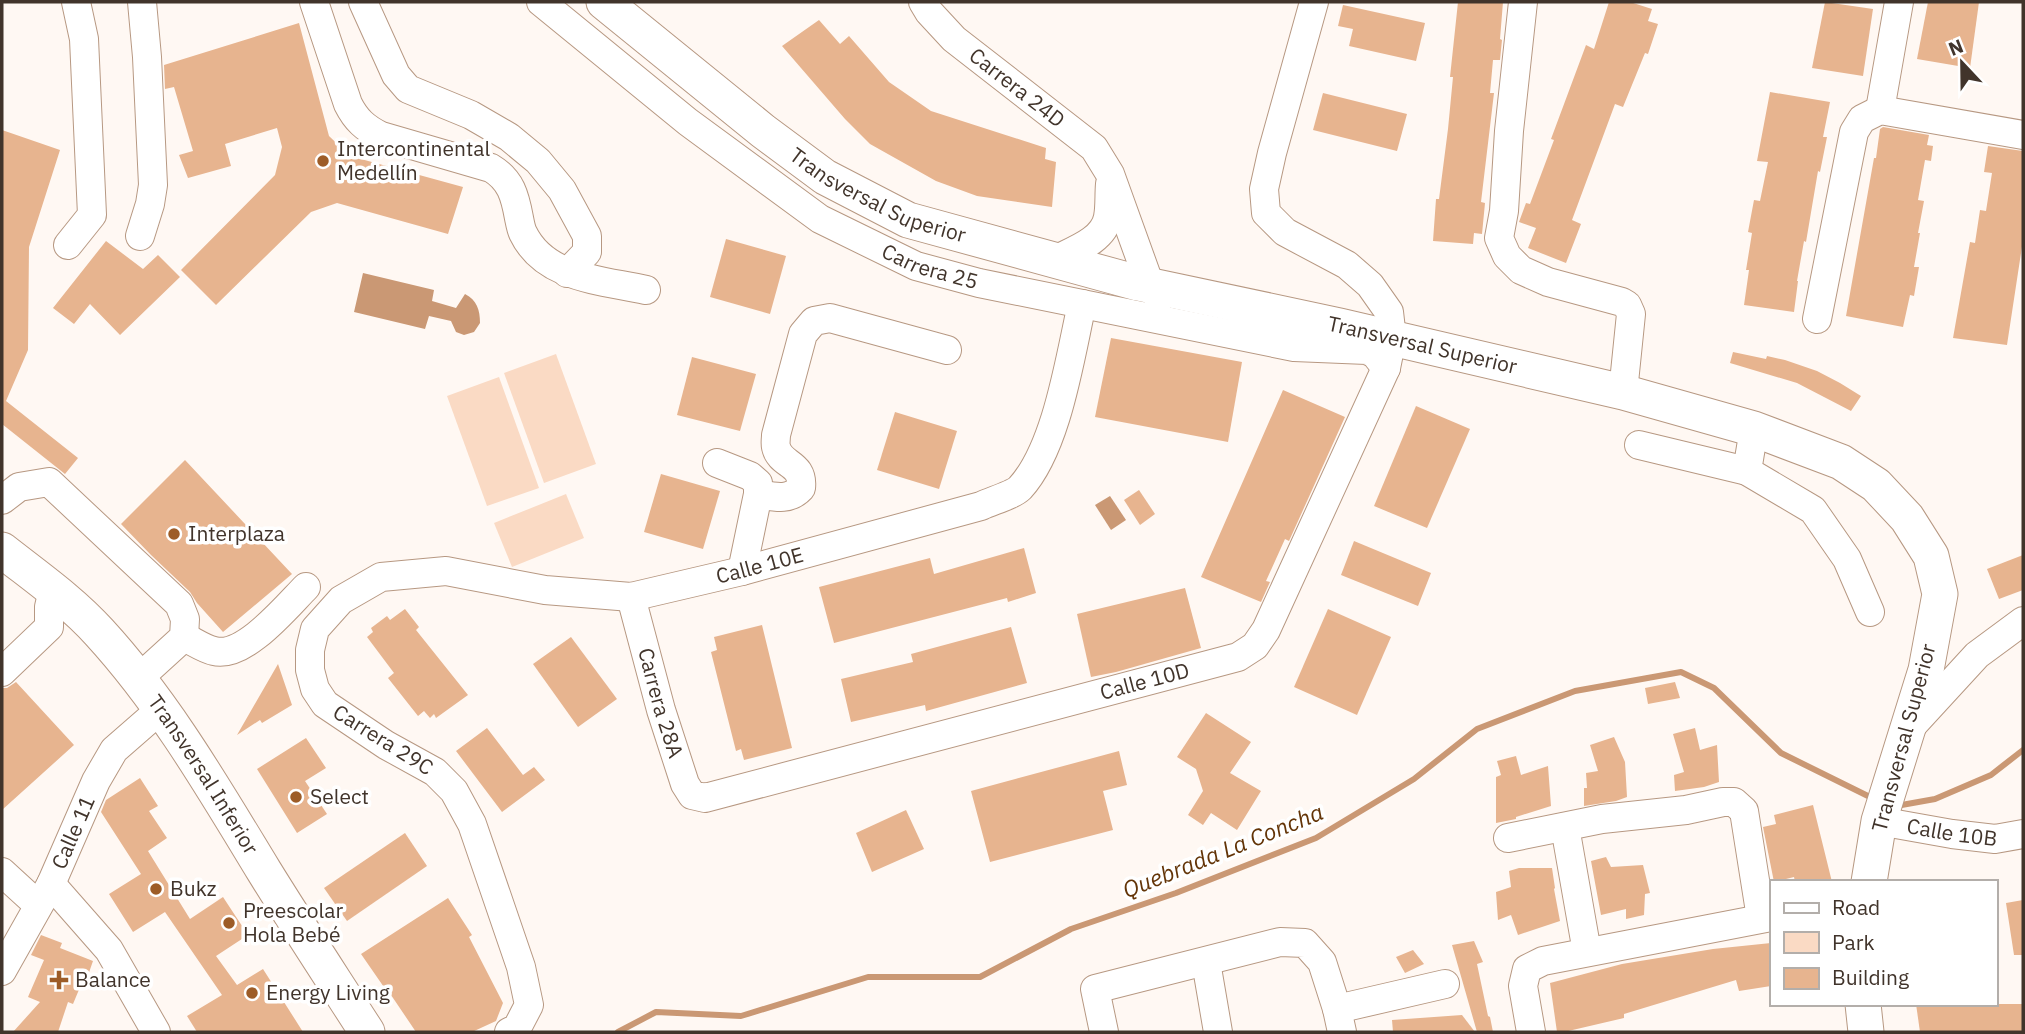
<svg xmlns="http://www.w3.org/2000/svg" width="2025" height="1034" font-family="'IBM Plex Sans',sans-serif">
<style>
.green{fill:#fadac4}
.water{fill:#ca9874}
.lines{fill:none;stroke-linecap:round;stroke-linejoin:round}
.stream{stroke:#ca9874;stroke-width:6}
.building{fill:#e7b48f}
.minor-casing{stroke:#b79882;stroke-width:30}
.major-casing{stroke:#b79882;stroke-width:37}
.minor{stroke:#fff;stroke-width:28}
.major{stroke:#fff;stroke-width:35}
.poi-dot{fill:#9d5c27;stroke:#fff;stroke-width:2.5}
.labels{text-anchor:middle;stroke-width:7;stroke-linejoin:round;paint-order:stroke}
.street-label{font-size:21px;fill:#41342b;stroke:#fff}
.poi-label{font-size:21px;fill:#41342b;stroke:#fff;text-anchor:start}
.water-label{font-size:23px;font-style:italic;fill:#633407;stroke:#fff}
</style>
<rect width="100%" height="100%" fill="#fff8f3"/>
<g class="green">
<path d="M556,354l40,110 -52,19 -40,-110z"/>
<path d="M499,377l40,111 -52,18 -40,-110z"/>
<path d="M566,494l18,44 -72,29 -18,-44z"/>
</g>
<g class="water">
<path d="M363,273l71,17 -2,11 24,7 9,-14c12,6 15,16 15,29l-6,9 -10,3 -8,-3 -5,-11 -22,-5 -4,13 -71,-17z"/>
<path d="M1110,496l16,24 -15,10 -16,-25z"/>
</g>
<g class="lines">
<g class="stream">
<path d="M1896,806l39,-7 56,-24 32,-25"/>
<path d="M618,1032l38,-20 85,4 127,-39h112l91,-48 105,-36 140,-55 98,-59 63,-50 98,-38 106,-19 33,16 67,65 91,45"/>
</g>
</g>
<g class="building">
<path d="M1458,2h45l-3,37 2,1 -2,20h-7l-3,33h4l-13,109 4,1 -3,31 -8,-1 -1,11 -40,-3 3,-42h3l9,-70 5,-52h-3z"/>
<path d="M1609,2h21l22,7 -4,12 10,3 -10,30 -3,-1 -22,54 -8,-3 -43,116 9,4 -15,39 -38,-15 8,-20 -17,-6 7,-19 4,1 24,-64 -3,-1 35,-94 8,4z"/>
<path d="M1825,2l48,7 -10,67 -51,-8z"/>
<path d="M1928,2h51l-9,66 -53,-9z"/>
<path d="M1343,5l82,18 -9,38 -67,-15 4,-17 -15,-3z"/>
<path d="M819,20l21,24 9,-8 40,46 42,29 115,37 -1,11 11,3 -4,45 -75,-11 -41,-15 -66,-37 -25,-25 -63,-73z"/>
<path d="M299,23l30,113 21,20 113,31 -15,47 -111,-31 -26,9 -95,93 -35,-35 94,-95 7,-28 -5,-19 -52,16 6,22 -43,12 -9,-23 14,-4 -19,-64 -9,2 -1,-24z"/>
<path d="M1770,92l60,10 -7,35h4l-7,35 -2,-1 -12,71 -2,-1 -7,40h1l-4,31 -50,-7 5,-35h-3l6,-37 -4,-1 6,-32 6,1 8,-39 -11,-1z"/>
<path d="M1323,93l84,21 -10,37 -84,-21z"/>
<path d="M1883,127l46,8 -2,10 6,1 -2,15 -6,-1 -7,40 6,1 -6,32h2l-6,34h5l-5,29 -4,-1 -7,32 -57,-11 28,-158h2l4,-29z"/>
<path d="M2,130l58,20 -31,97 -1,103 -22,51 72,57 -13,16 -63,-50z"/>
<path d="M1988,146l35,5v89l-16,105 -54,-7 17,-96 5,1 5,-33 6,1 6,-38 -8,-1z"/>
<path d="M726,239l60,17 -16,58 -60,-17z"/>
<path d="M106,241l37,28 15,-14 22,22 -60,58 -30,-31 -16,20 -21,-16z"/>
<path d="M1111,338l131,24 -14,80 -133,-25z"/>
<path d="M1733,352l33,7 1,-3 18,4 32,11 23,12 21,13 -10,15 -54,-28 -67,-20z"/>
<path d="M692,357l64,17 -16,57 -63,-16z"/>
<path d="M1283,390l62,27 -56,124 -4,-2 -19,42 4,1 -9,20 -60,-25z"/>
<path d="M1416,406l54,23 -43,99 -53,-22z"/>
<path d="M895,412l62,19 -18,58 -62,-19z"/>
<path d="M185,460l107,114 -69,58 -26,-29 -7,-11 -39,-37 -30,-31z"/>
<path d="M661,474l59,17 -17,58 -59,-17z"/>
<path d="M1139,490l16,24 -15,11 -16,-25z"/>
<path d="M1354,541l77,32 -13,33 -77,-31z"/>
<path d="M1024,548l12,45 -28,9 -1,-4 -173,45 -15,-56 111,-29 4,16z"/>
<path d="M2023,555v35l-24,9 -12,-30z"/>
<path d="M1185,588l16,60 -85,24 -25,5 -14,-63z"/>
<path d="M405,609l14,18 -3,3 52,65 -32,23 -2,-4 -4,4 -6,-7 -6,5 -30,-38 6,-5 -27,-36 6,-5 -2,-4 16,-12 3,4z"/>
<path d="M1328,609l63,28 -34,78 -63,-28z"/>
<path d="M762,625l30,123 -48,12 -3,-11 -5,2 -25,-99 6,-2 -3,-13z"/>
<path d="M1011,627l16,56 -101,28 -1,-6 -74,17 -10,-43 72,-17 -2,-8z"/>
<path d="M571,637l46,62 -39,28 -45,-63z"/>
<path d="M278,664l14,41 -30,18 -2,-3 -23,15z"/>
<path d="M16,682l58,63 -72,65v-122h5z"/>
<path d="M1675,682l5,16 -32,6 -3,-16z"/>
<path d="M1206,713l45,29 -21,31 31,18 -24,39 -26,-17 -8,12 -15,-10 15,-24 -7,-22 -19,-12z"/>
<path d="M487,728l36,47 11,-8 11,13 -43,32 -46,-61z"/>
<path d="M1695,728l5,22 17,-5 2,37 -15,5 -29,4 -1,-16 10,-3 -11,-38z"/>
<path d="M1614,737l11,25 2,35 -11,4 -32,5v-18h3l-1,-15 12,-2 -8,-26z"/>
<path d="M306,738l20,30 -21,13 22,33 -30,19 -40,-64z"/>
<path d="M1119,751l8,34 -24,6 10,39 -123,32 -19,-71z"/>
<path d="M1516,756l5,19 27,-9 3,40 -35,11v2l-20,4v-46l5,-2 -4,-14z"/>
<path d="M140,778l18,28 -9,5 18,27 -19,13 42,68 33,-22 25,38 -32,21 21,29 26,-16 40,63h-106l-10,-16 35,-21 -57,-83 -32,20 -24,-38 32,-20 -40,-62 5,-12z"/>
<path d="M1813,805l19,77h-37l-1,-5 -20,5 -11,-55 13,-3 -2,-9z"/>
<path d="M906,810l18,39 -52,23 -16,-39z"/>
<path d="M405,833l22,33 -80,55 -23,-33z"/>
<path d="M1606,857l5,10 32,-2 7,28 -5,1 -1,21 -18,4v-10l-25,6 -10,-54z"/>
<path d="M1519,868h33l3,20 -1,1 6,32 -42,14 -7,-20 -13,5 -2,-28 15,-5 -2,-16z"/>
<path d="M448,898l24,37 -3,2 34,66 -7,18 -24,11h-56l-27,-40 -1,1 -27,-39z"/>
<path d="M2023,900v55h-9l-8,-52z"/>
<path d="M41,935l21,8 -2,5 33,13 -7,20 -3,-1 -10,24 -5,-2 -10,30h-45l27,-30 -12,-5 16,-37 -13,-5z"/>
<path d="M1474,941l9,21 -6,2 11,52 2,1 3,15h-16l-25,-87z"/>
<path d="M1771,943v43l-32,5 -3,-11 -112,34v4l-60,14h-7l-7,-49 72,-19 91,-15z"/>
<path d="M1413,950l11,14 -19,9 -9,-16z"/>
<path d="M1916,1004h107v28h-103z"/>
<path d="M1462,1015l13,17h-82l-1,-12z"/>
</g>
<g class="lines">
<g class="minor-casing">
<g id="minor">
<path d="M314,2l34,102c8,16 17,24 33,32l110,32c20,12 24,28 28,50 1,5 2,11 4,15 22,46 79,47 123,57"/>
<path d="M363,2l33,73 12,14 63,26 38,22 29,24 24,29 25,46v16l-20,21"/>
<path id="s1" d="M541,2l147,120 132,97 96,47 63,17 315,64 73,3 8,4 11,14"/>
<path id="s2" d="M923,2l6,10 25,27 140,109 16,26 40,111 9,14"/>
<path d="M1523,2l-14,129 -5,80 -5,27 8,18 14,14 27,12 74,20 5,3 4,9 -8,78"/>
<path d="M1880,110l19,-108"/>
<path d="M140,236l10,-32 3,-19 -6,-128 -5,-55"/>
<path d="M68,245l24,-30 -8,-176 -8,-37"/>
<path d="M1053,261c19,-10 51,-20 55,-44 2,-10 1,-22 2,-33"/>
<path d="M1817,319l37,-187 8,-13 18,-9 143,25"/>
<path d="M1754,429l-7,42 66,39 34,49 23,53"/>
<path d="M1639,445l108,26"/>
<path d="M717,463l33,13 8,7v11l-16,77"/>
<path d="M758,494c17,3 31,7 43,-6 3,-26 -21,-22 -25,-41 -1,-4 0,-8 0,-12l27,-101 11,-13 16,-3 117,32"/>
<path d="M2,500l17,-13 30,-5 130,122 6,15 -1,18 -45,41"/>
<path id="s3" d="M631,597l30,113 24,74 7,11 13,3 533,-141 17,-11 11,-16 120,-262 6,-30 -3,-26 -19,-27 -23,-20 -62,-33 -19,-19 -2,-24 8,-36 42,-151"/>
<path d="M184,637c9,4 20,12 30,14 30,8 73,-45 92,-64"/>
<path d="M2,672l47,-45v-20l4,-17"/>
<path d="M1909,729l68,-74 46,-34"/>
<path id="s4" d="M1879,821l73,13 43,5 28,-5"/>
<path d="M1565,827l22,125"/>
<path d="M1508,838l94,-19 84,-9 37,-8h11l10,9 17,107"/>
<path d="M2,872l36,33"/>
<path d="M51,884l58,66 47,82"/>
<path d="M1206,962l12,70"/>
<path id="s5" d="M2,971l49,-87 45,-103 18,-31 47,-41"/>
<path d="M1337,1009l108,-25"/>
<path id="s6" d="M509,1032l8,-4 12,-23 -8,-38 -49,-143 -18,-33 -19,-19 -49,-27 -61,-41 -10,-15 -5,-19v-20l5,-21 26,-29 40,-23 65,-6 99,19 86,7 111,-26 239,-65c10,-5 32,-11 39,-18 37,-40 50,-131 62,-184"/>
<path d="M1104,1032l-9,-43 185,-47 25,1 17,19 15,47 5,23"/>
<path d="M1531,1032l-8,-46 4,-17 16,-8 228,-44"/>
</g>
</g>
<g class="major-casing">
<g id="major">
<path id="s7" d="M604,2l159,129 62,46 83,43 230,63 202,43 283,66 131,37 87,33 35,23 31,33 24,38 9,38 -14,76 -47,151 -10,61"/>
<path id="s8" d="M2,550c33,26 69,51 97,82 66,72 115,157 165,239 34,55 69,108 103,161"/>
<path d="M1863,1004l3,28"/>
</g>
</g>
<use href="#minor" class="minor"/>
<use href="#major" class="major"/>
</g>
<g class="poi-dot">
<circle cx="323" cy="161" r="7"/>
<circle cx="174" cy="534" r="7"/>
<circle cx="296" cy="797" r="7"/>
<circle cx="156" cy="889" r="7"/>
<circle cx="229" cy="923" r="7"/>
<path d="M55.5 969.5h7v7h7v7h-7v7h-7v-7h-7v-7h7z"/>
<circle cx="252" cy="993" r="7"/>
</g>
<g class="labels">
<g class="street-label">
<text dy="7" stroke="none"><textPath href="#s2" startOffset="128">Carrera 24D</textPath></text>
<text dy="7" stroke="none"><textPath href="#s7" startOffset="338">Transversal Superior</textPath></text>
<text dy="7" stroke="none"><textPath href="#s1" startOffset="474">Carrera 25</textPath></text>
<text dy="7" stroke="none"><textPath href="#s7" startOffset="905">Transversal Superior</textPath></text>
<text dy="7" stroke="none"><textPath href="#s6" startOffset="968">Calle 10E</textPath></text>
<text dy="7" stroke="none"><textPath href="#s3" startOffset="676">Calle 10D</textPath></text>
<text dy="7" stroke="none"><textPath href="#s3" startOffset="110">Carrera 28A</textPath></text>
<text transform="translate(1904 738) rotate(-75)" y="7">Transversal Superior</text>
<text transform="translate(383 740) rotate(32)" y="7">Carrera 29C</text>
<text dy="7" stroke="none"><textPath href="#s8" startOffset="304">Transversal Inferior</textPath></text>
<text dy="7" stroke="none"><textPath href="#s4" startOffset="74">Calle 10B</textPath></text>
<text dy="7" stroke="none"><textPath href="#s5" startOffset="156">Calle 11</textPath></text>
</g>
<g class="poi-label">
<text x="337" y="156">Intercontinental<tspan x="337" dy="24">Medellín</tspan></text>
<text x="188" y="541">Interplaza</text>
<text x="310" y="804">Select</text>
<text x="170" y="896">Bukz</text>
<text x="243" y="918">Preescolar<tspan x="243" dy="24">Hola Bebé</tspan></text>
<text x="75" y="987">Balance</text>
<text x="266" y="1000">Energy Living</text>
</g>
<g class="water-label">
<text transform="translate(1223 851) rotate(-22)" y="8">Quebrada La Concha</text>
</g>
</g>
<rect width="2025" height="1034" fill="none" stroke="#41342b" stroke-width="7"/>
<rect x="1770" y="880" width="228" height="126" fill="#ffffff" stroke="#b3aeaa" stroke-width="2"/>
<rect x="1784" y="903" width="35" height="10" fill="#ffffff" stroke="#b3aeaa" stroke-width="2"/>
<text x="1832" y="915" font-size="21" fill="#41342b">Road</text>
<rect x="1784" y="932" width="35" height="21" fill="#fadac4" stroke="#b3aeaa" stroke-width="2"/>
<text x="1832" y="950" font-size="21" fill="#41342b">Park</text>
<rect x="1784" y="968" width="35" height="21" fill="#e7b48f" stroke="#b3aeaa" stroke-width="2"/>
<text x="1832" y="985" font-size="21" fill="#41342b">Building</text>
<g transform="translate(1962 63) rotate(338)" stroke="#ffffff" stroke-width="5" paint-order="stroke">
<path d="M0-5L12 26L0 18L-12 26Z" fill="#41342b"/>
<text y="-10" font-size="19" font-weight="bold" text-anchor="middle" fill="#41342b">N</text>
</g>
</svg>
